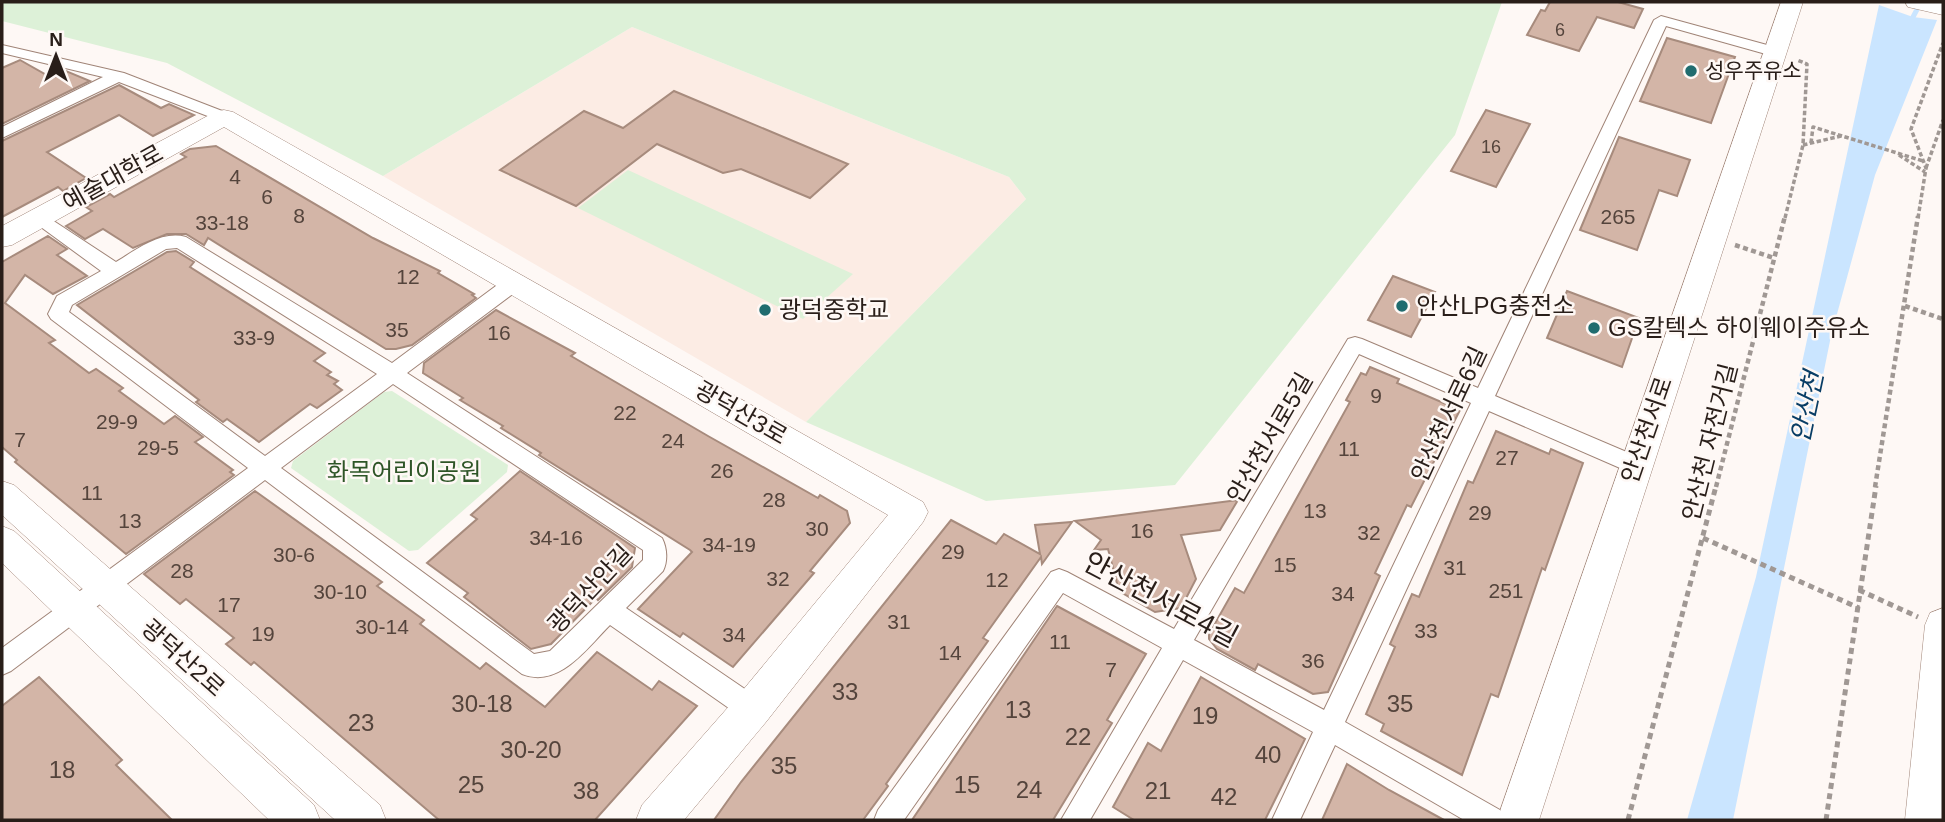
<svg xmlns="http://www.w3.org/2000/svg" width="1945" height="822" font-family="Arial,'Noto Sans KR',sans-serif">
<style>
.built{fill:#fcece4}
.green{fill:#ddf1d8}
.water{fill:#cae5ff}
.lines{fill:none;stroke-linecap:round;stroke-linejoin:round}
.stream{stroke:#cae5ff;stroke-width:5}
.building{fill:#d3b5a7;stroke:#a78b7d;stroke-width:2}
.street-casing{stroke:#a08477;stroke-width:2}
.secondary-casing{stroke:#a08477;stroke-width:1}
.path-far2{stroke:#a09894;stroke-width:3.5;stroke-dasharray:4.5 2.5;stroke-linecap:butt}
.path-far1{stroke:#a09894;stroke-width:4.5;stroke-dasharray:5 3.5;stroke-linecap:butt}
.path{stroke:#a09894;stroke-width:5;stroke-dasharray:6 4.5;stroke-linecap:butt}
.street{fill:#fff;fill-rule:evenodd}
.secondary{fill:#fff;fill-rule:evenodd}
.poi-dot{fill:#206c6f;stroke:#fef8f5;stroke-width:2.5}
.labels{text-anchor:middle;stroke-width:5;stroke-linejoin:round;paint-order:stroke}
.far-number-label{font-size:18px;fill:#54443c}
.far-poi-label{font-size:21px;fill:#291e19;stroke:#fef8f5;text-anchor:start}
.number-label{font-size:21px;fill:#54443c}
.street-label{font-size:24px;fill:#291e19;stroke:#fef8f5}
.poi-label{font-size:24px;fill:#291e19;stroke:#fef8f5;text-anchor:start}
.park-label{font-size:24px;fill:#2e5527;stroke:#fef8f5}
.near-number-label{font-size:24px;fill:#54443c}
.water-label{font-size:26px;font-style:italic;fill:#083d65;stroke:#fef8f5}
.near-street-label{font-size:28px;fill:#291e19;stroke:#fef8f5}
</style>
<rect width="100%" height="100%" fill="#fef8f5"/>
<path class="built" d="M632,27l377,150 17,22 -220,223 -423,-246z"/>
<g class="green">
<path d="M2,2h1500l-47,133 -280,350 -189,16 -180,-79 220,-223 -17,-22 -377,-150 -249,149 -216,-113 -165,-42z"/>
<path d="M628,170l225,104 -50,45 -225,-111z"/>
<path d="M392,391l116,74 -1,7 -89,78 -9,1 -118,-83 2,-7 91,-69z"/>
</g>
<path class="water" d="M1879,5l34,12 24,3 -62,155 -44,161 -98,484h-46l69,-243z"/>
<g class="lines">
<path class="stream" d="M1913,17l8,-15"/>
</g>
<g class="building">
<path d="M1550,2h68l25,7 -9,19 -37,-11 -18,34 -52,-16 14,-25 4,1z"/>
<path d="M1667,38l68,19 -24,66 -71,-22z"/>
<path d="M20,60l32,18 14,-7 24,10 -88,43v-56z"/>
<path d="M119,85l42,23 8,-4 25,11 -41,21 -34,-21 -72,37 39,26 -23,13 -5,-4 -56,30v-76z"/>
<path d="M674,91l174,73 -38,34 -69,-29 -18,4 -66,-29 -81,62 -76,-36 84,-59 39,17z"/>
<path d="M1486,110l44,14 -34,63 -45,-16z"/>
<path d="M1619,137l71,23 -13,36 -18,-6 -22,60 -57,-20z"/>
<path d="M216,146l157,92 67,33 -2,2 36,21 -2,1 4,3 -64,47 -16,4h-10l-178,-111 -4,7 -18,-11h-19l-34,14 -30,-19 -18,10 -19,-13 26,-15 -6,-4 24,-13 4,3 72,-40 -5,-3 9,-5z"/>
<path d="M48,236l19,13 -10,6 30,21 -34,18 -28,-19 -20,28 50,37 -6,3 40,30 7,-4 27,19 -4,3 45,33 11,-8 28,21 -8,5 38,28 -3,2 4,3 -108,79 -111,-92 2,-2 -15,-13v-185z"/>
<path d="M176,251l18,11 -4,5 135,86 -11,8 17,11 -4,3 11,6 -4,3 8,6 -25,18 -7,-4 -51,38 -32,-23 -4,3 -27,-20 3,-2 -122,-95 90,-53z"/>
<path d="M1393,276l42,16 -24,45 -43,-17z"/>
<path d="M1567,291l72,27 -17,49 -75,-29z"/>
<path d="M496,310l79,43 -4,3 137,80 110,62 2,-3 27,16 3,12 -40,48 4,2 -81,94 -50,-34 -3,4 -42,-28 54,-57 -2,-2 -151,-95 2,-2 -40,-25 2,-2 -43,-26 3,-2 -40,-25 1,-10z"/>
<path d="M1370,367l29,12 -2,4 63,27 -49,97 -4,-2 -32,68 5,3 -52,116 -15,2 -55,-30 -3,6 -38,-21 -8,-10v-5l26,-46 9,5 106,-191 -4,-2 15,-27 5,2z"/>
<path d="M1496,431l53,23 2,-5 32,14 -38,107 -3,-2 -44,129 -7,-3 -29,81 -81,-44 3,-7 -18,-10 29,-67 -5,-3 22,-50 7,3 49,-116 5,2z"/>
<path d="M520,471l115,77 -3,19 -34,33 -2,-2 -45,46 -20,5 -67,-52 4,-4 -41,-30 50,-44 -6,-4z"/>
<path d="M255,491l127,91 -5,4 47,34 -4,4 60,45 6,-6 59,44 52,-55 55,38 7,-9 38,25 -102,114h-156l-185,-158 -3,3 -25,-21 8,-6 -48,-39 -6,5 -36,-30z"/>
<path d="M1238,500l-18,30 -39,5 15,44 -15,29 -26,4 -36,-21 -11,-42 -14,1 7,-10 -26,-19z"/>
<path d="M951,520l45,24 8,-10 36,20 -5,-29 37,-3 -30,42 -1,-7 -58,81 5,3 -102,143 2,2 -25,34h-149l27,-38z"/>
<path d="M1057,606l89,48 -39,66 5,3 -59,97h-141z"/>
<path d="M39,677l83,83 -6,5 56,55h-170v-114z"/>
<path d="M1201,677l104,62 -40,81h-131l-21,-13 35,-64 13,8z"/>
<path d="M1347,764l42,26 55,30h-122z"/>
</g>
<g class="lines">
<g class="street-casing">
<g id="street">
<path d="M1661,16l117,32 3,3 -8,5 -107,-30 -171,370 148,63 3,6 -3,6 -8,3 -8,-3 -138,-60 -144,311 155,88 4,10h-40l-129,-75 -35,75h-28l41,-88 -130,-72 -93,160h-29l101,-172 -99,-55 -159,227h-30l4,-10 173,-238 8,-3 8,3 107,57 174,-290 7,-2 7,2 116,49 176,-368zM1359,354l112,49 -147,307 -130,-70z"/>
<path d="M2,45l122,28 106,41 2,3 -2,3h-12l-99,-38 -117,56v-11l101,-50 -101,-24z"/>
<path d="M40,212l76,50c20,-12 45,-32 70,-25l206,126 116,-86h14l2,5 -2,5 -115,86 255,165c5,10 6,23 1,33l-37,37 135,92 4,9 -4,9 -9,3 -9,-3 -133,-93c-23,23 -51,64 -88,49l-257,-194 -254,191 -9,4v-27l246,-180 -197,-149 -3,-5 9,-18 44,-25 -67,-49 -3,-4 3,-4zM177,248l200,126 -112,82 -196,-144 3,-7 94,-56zM393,384l250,166v10l-93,91 -16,3 -253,-186z"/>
</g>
</g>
<g class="secondary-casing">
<g id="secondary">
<path d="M1781,2h22l-264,818h-42z"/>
<path d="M1905,2h38v13l-35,-8z"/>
<path d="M224,110l9,2 690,390 5,10 -5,10 -157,200 -82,98h-48l6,-15 96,-109 150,-181 -664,-388 -212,118 -10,2v-21l213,-114z"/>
<path d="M2,481l12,4 366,320 6,15h-51l-333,-305z"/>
<path d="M2,526l12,5 300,274 6,15h-51l-267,-257z"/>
<path d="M1943,608v212h-38l20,-195 5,-12z"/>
</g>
</g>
<g class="path-far2">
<path d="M1811,143l2,-16 110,34"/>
<path d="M1803,145l38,-9"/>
<path d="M1899,155l26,17"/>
<path d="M1926,168l17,-48"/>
<path d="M1785,218l18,-73 4,-81 -10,-4"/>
<path d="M1918,218l8,-50 -15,-39 32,-86"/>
</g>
<g class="path-far1">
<path d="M1735,245l39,13"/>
<path d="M1905,306l38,13"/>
<path d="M1716,487l69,-271"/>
<path d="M1875,487l43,-271"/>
</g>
<g class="path">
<path d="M1703,538l156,70"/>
<path d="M1859,590l59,27"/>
<path d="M1628,820l88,-334"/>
<path d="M1826,820l50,-334"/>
</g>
<use href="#street" class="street"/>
<use href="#secondary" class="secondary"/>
</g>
<g class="poi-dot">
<circle cx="1691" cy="71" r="7"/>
<circle cx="1402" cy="306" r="7"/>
<circle cx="765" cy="310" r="7"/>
<circle cx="1594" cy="328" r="7"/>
</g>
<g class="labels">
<g class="far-number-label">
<text x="1560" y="36">6</text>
<text x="1491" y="153">16</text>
</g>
<g class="far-poi-label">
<text x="1705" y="78">성우주유소</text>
</g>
<g class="number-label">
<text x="235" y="184">4</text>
<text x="267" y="204">6</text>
<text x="299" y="223">8</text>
<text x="1618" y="224">265</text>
<text x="222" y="230">33-18</text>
<text x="408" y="284">12</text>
<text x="397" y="337">35</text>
<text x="499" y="340">16</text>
<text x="254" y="345">33-9</text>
<text x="1376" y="403">9</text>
<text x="625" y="420">22</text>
<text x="117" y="429">29-9</text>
<text x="20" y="447">7</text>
<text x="673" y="448">24</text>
<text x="158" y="455">29-5</text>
<text x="1349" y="456">11</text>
<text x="1507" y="465">27</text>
<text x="722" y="478">26</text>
<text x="92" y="500">11</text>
<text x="774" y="507">28</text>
<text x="1315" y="518">13</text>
<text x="1480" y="520">29</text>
<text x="130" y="528">13</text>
<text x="817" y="536">30</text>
<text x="1142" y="538">16</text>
<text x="1369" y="540">32</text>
<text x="556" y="545">34-16</text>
<text x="729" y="552">34-19</text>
<text x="953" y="559">29</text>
<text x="294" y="562">30-6</text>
<text x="1285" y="572">15</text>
<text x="1455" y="575">31</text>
<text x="182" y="578">28</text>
<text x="778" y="586">32</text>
<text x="997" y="587">12</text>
<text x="1506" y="598">251</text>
<text x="340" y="599">30-10</text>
<text x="1343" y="601">34</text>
<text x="229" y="612">17</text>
<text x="899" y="629">31</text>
<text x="382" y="634">30-14</text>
<text x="1426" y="638">33</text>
<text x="263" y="641">19</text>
<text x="734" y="642">34</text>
<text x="1060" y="649">11</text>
<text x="950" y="660">14</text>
<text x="1313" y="668">36</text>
<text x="1111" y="677">7</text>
</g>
<g class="street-label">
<text transform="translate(113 178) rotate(-29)" y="8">예술대학로</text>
<text transform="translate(741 413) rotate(30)" y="8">광덕산3로</text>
<text transform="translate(1449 414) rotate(-65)" y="8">안산천서로6길</text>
<text transform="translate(1647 430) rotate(-71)" y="8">안산천서로</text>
<text transform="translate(1270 438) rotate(-60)" y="8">안산천서로5길</text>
<text transform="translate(1710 442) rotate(-76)" y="8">안산천 자전거길</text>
<text transform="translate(590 589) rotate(-47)" y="8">광덕산안길</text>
<text transform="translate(183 658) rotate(42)" y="8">광덕산2로</text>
</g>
<g class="poi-label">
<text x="1416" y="314">안산LPG충전소</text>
<text x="779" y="318">광덕중학교</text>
<text x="1608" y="336">GS칼텍스 하이웨이주유소</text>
</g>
<g class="park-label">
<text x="404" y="480">화목어린이공원</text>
</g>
<g class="near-number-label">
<text x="845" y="700">33</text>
<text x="482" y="712">30-18</text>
<text x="1400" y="712">35</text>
<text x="1018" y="718">13</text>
<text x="1205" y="724">19</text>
<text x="361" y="731">23</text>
<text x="1078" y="745">22</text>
<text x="531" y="758">30-20</text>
<text x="1268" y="763">40</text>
<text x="784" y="774">35</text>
<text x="62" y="778">18</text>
<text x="471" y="793">25</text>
<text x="967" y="793">15</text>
<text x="1029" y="798">24</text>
<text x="586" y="799">38</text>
<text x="1158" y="799">21</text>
<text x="1224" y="805">42</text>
</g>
<g class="water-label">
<text transform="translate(1807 407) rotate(-78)" y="9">안산천</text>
</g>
<g class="near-street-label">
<text transform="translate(1161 599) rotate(28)" y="10">안산천서로4길</text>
</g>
</g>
<rect width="1945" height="822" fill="none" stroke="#291e19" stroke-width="7"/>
<g transform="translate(56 56)" stroke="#fef8f5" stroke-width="5" paint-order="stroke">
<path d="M0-5L12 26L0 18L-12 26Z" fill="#291e19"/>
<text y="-10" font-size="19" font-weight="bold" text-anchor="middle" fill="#291e19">N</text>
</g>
</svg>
